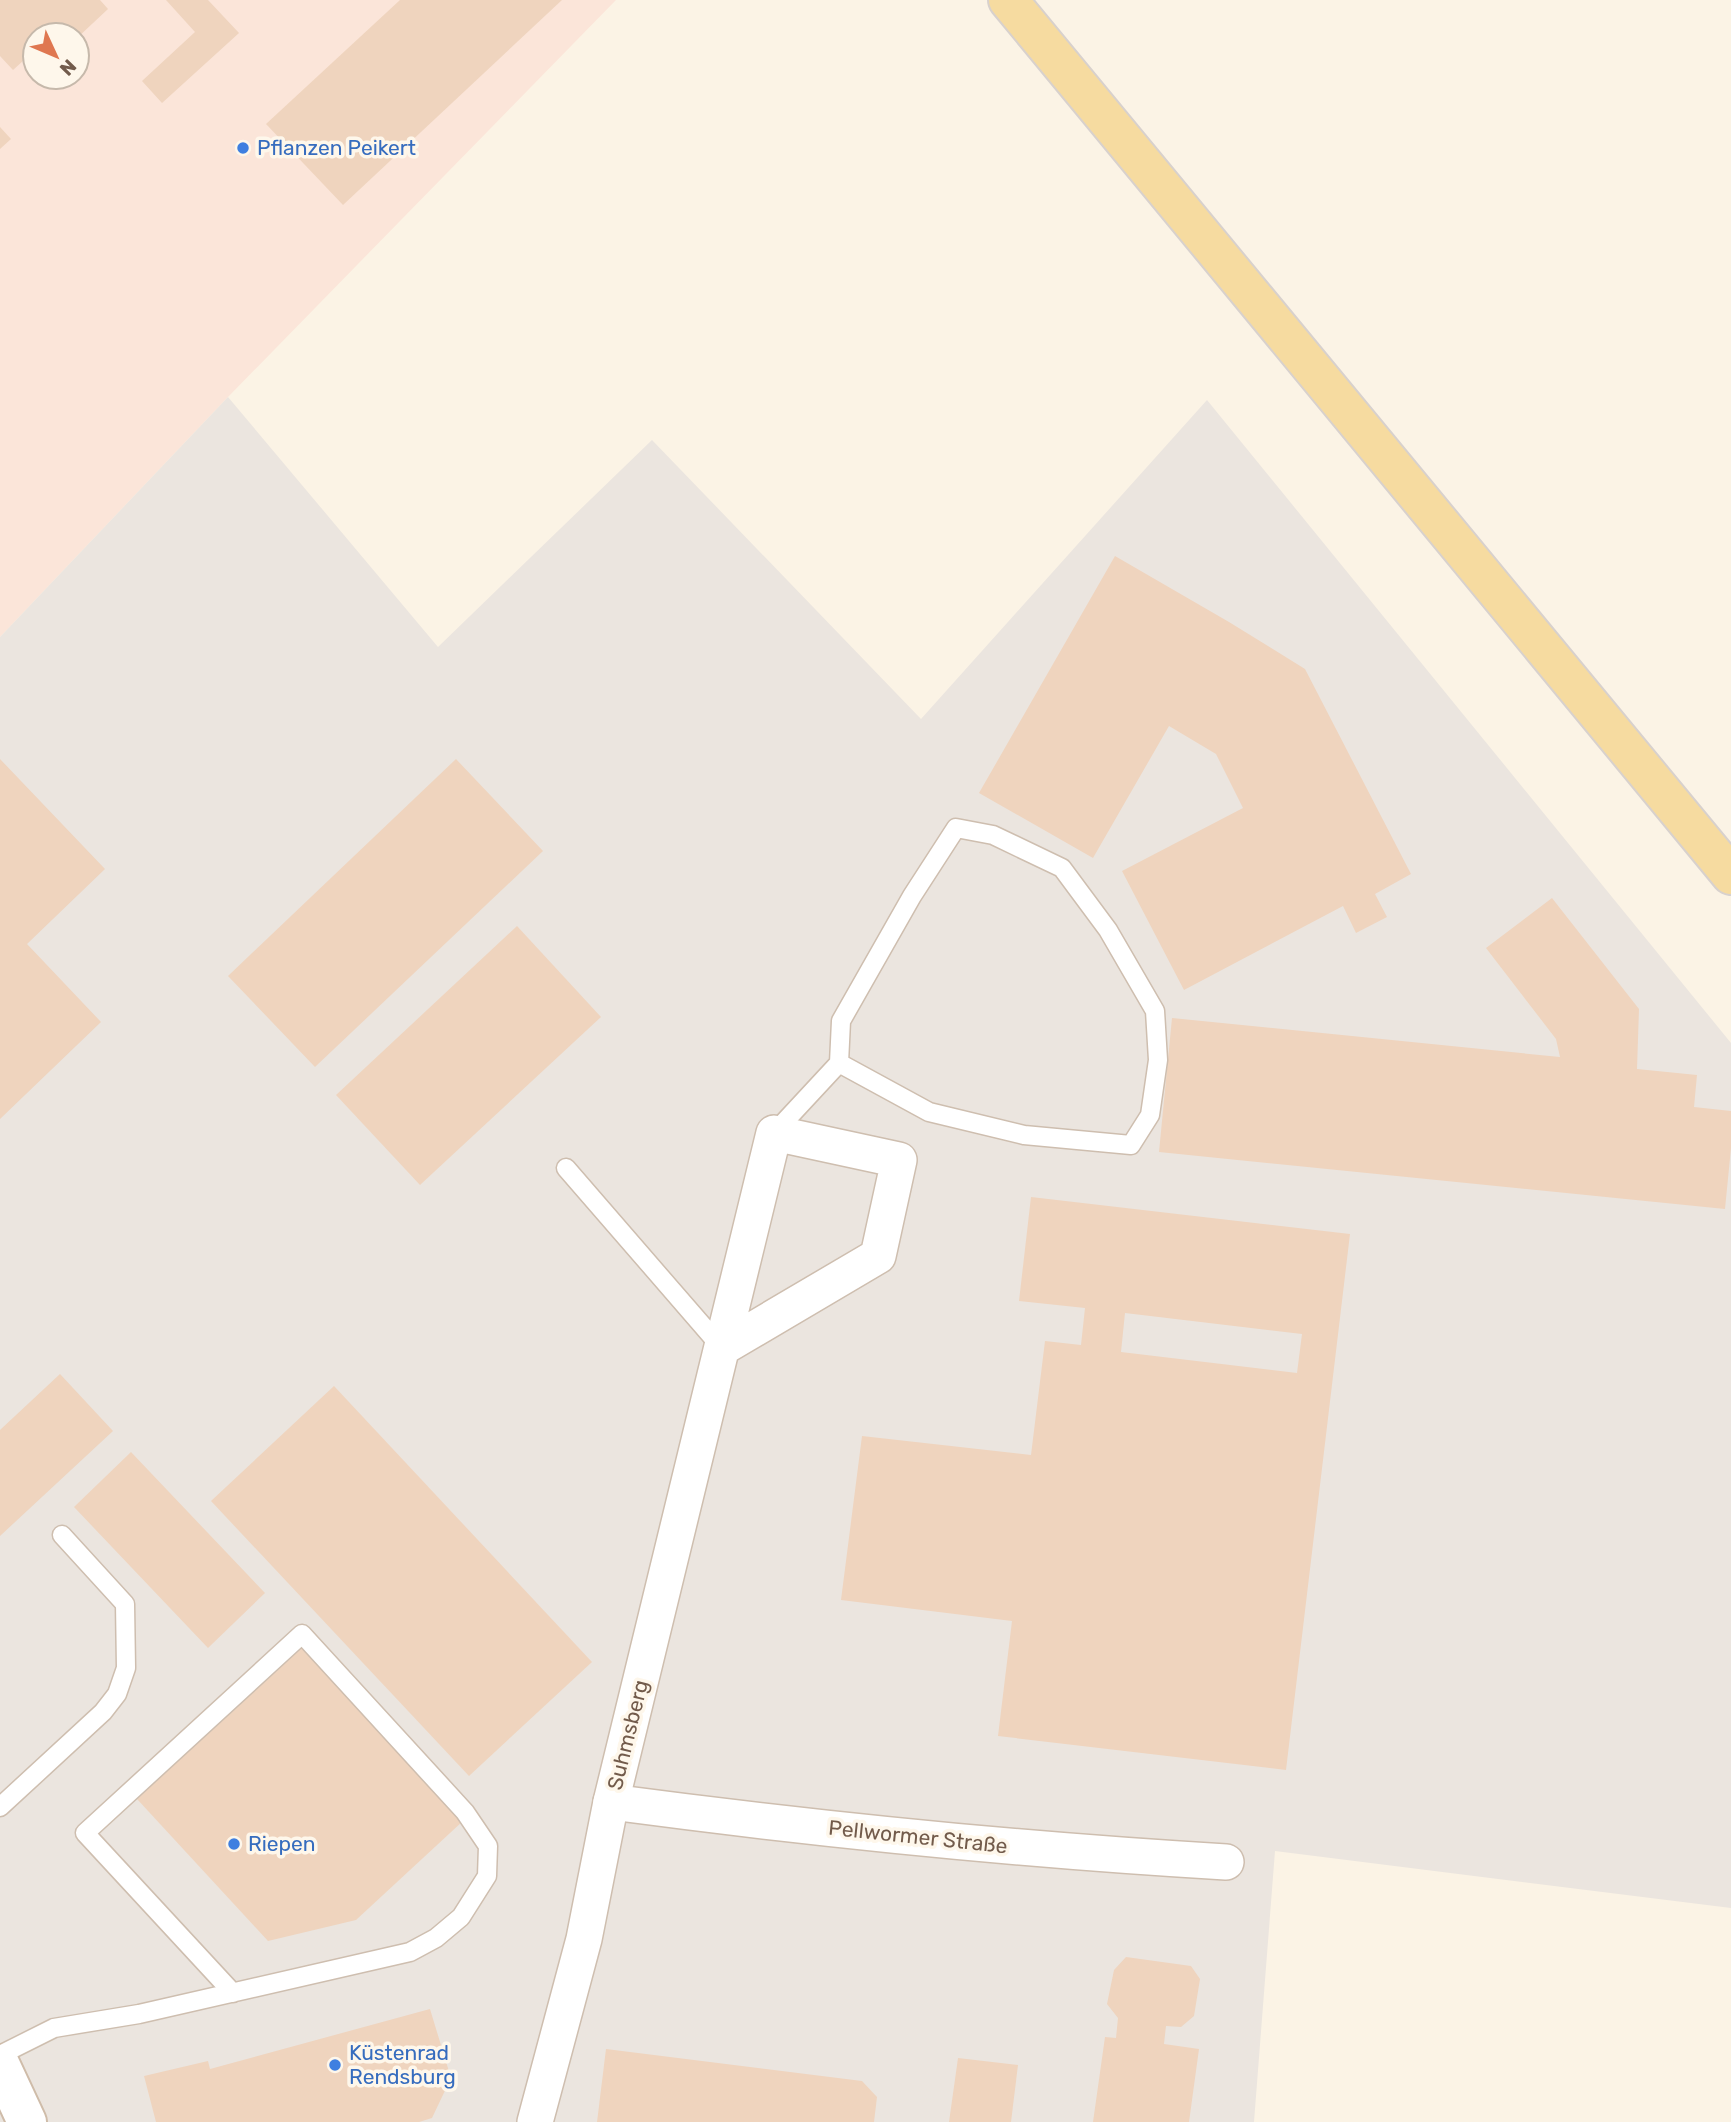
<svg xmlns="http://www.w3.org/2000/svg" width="1731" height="2122" font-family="Rubik,sans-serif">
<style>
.commercial{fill:#fbe5d9;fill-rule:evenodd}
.industrial{fill:#ebe5df}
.building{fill:#efd4be;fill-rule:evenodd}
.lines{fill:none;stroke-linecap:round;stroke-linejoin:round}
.lane-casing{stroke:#cebeaf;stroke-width:21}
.street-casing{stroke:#cebeaf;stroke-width:38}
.secondary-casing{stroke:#cfbca9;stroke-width:42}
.primary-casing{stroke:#d8d1cd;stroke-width:42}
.lane{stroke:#fff;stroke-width:18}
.street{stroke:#fff;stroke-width:35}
.secondary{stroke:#fff;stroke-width:38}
.primary{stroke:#f6dba0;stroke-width:38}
.shop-dot{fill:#3f7fe0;stroke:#fef7eb;stroke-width:2.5}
.labels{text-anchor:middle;stroke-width:7;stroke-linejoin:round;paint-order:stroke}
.shop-label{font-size:21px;fill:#366cbe;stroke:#fef7eb;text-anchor:start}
.street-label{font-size:21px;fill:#725b4b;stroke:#fef7eb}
</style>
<rect width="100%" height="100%" fill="#fbf3e5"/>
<path class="commercial" d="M0,0h616l-388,397 -228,240zM35,35h42v42h-42z"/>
<path class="industrial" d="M228,397l210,250 214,-207 269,279 286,-319 524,643v865l-456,-57 -21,271h-1254v-1485z"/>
<g class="building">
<path d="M0,0h100l8,9 -31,29v-3h-5l-10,-11 -11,11h-16v15l-22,20 -13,-14z"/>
<path d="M166,0h42l31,33 -77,70 -20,-22 53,-49z"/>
<path d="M400,0h162l-219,205 -77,-81z"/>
<path d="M0,127l11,12 -11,10z"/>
<path d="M1115,556l114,66 76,47 106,205 -36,20 12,23 -31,16 -13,-27 -159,84 -62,-119 121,-63 -27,-54 -47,-28 -76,132 -114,-65z"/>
<path d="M0,759l105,110 -78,75 74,78 -101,97z"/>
<path d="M456,759l87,92 -228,216 -87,-91z"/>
<path d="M1552,898l87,111 -2,60 60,6 -3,32 37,4v37l-6,61 -566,-57 13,-134 388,39 -4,-18 -70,-91z"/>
<path d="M517,926l84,91 -181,168 -84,-90z"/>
<path d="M1031,1197l319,37 -64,536 -288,-34 14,-115 -171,-21 21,-164 169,19 14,-114 36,4 4,-37 -66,-7zM1125,1313l177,21 -5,39 -176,-21z"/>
<path d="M60,1374l53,57 -113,105v-106z"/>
<path d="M334,1386l258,276 -123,114 -258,-275z"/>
<path d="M131,1452l134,141 -57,55 -134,-141z"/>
<path d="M303,1647l160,174 -107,99 -88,21 -131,-142z"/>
<path d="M1126,1957l65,9 9,13 -6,37 -13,11 -15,-1 -2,18 35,5 -10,73h-96l12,-85 11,1 2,-20 -11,-14 7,-34z"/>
<path d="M430,2009l21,69 -19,40 -13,4h-263l-12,-46 64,-15 2,8z"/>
<path d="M606,2049l256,32 15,16 -3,25h-277z"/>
<path d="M958,2058l60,7 -7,57h-62z"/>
</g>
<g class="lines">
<g class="lane-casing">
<g id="lane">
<path d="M774,1133l65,-70 90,49 95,23 107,10 19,-30 8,-55 -3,-49 -47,-81 -46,-62 -69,-33 -37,-7 -44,68 -71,125 -2,42"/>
<path d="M566,1168l156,180"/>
<path d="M0,1807l103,-95 14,-18 9,-26 -1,-64 -63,-69"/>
<path d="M0,2055l54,-27 85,-14 271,-62 26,-14 25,-21 26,-41 1,-30 -23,-34 -163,-178 -217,199 148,160"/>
</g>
</g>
<g class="street-casing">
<g id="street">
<path d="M611,1802c204,27 410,48 615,60"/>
<path d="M535,2122l49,-183 27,-137 163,-669 125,27 -21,96 -156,92"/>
</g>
</g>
<g class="secondary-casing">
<path id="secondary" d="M0,2064l27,58"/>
</g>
<g class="primary-casing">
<path id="primary" d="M1008,0l723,875"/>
</g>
<use href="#lane" class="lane"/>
<use href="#street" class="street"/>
<use href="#secondary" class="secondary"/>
<use href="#primary" class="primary"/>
</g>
<g class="shop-dot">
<circle cx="243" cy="148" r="7"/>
<circle cx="234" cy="1844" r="7"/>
<circle cx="335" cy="2065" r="7"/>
</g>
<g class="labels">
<g class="shop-label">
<text x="257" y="155">Pflanzen Peikert</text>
<text x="248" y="1851">Riepen</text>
<text x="349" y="2060">Küstenrad<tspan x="349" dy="24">Rendsburg</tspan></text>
</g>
<g class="street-label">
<text transform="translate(628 1735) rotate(-76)" y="7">Suhmsberg</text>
<text transform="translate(918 1837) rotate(6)" y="7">Pellwormer Straße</text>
</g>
</g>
<g transform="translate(56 56) rotate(134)"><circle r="33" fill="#fef7eb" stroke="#c6b9ab" stroke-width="2"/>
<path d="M0-5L12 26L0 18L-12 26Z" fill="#df7750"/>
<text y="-10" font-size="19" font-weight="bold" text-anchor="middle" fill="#725b4b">N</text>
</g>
</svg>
